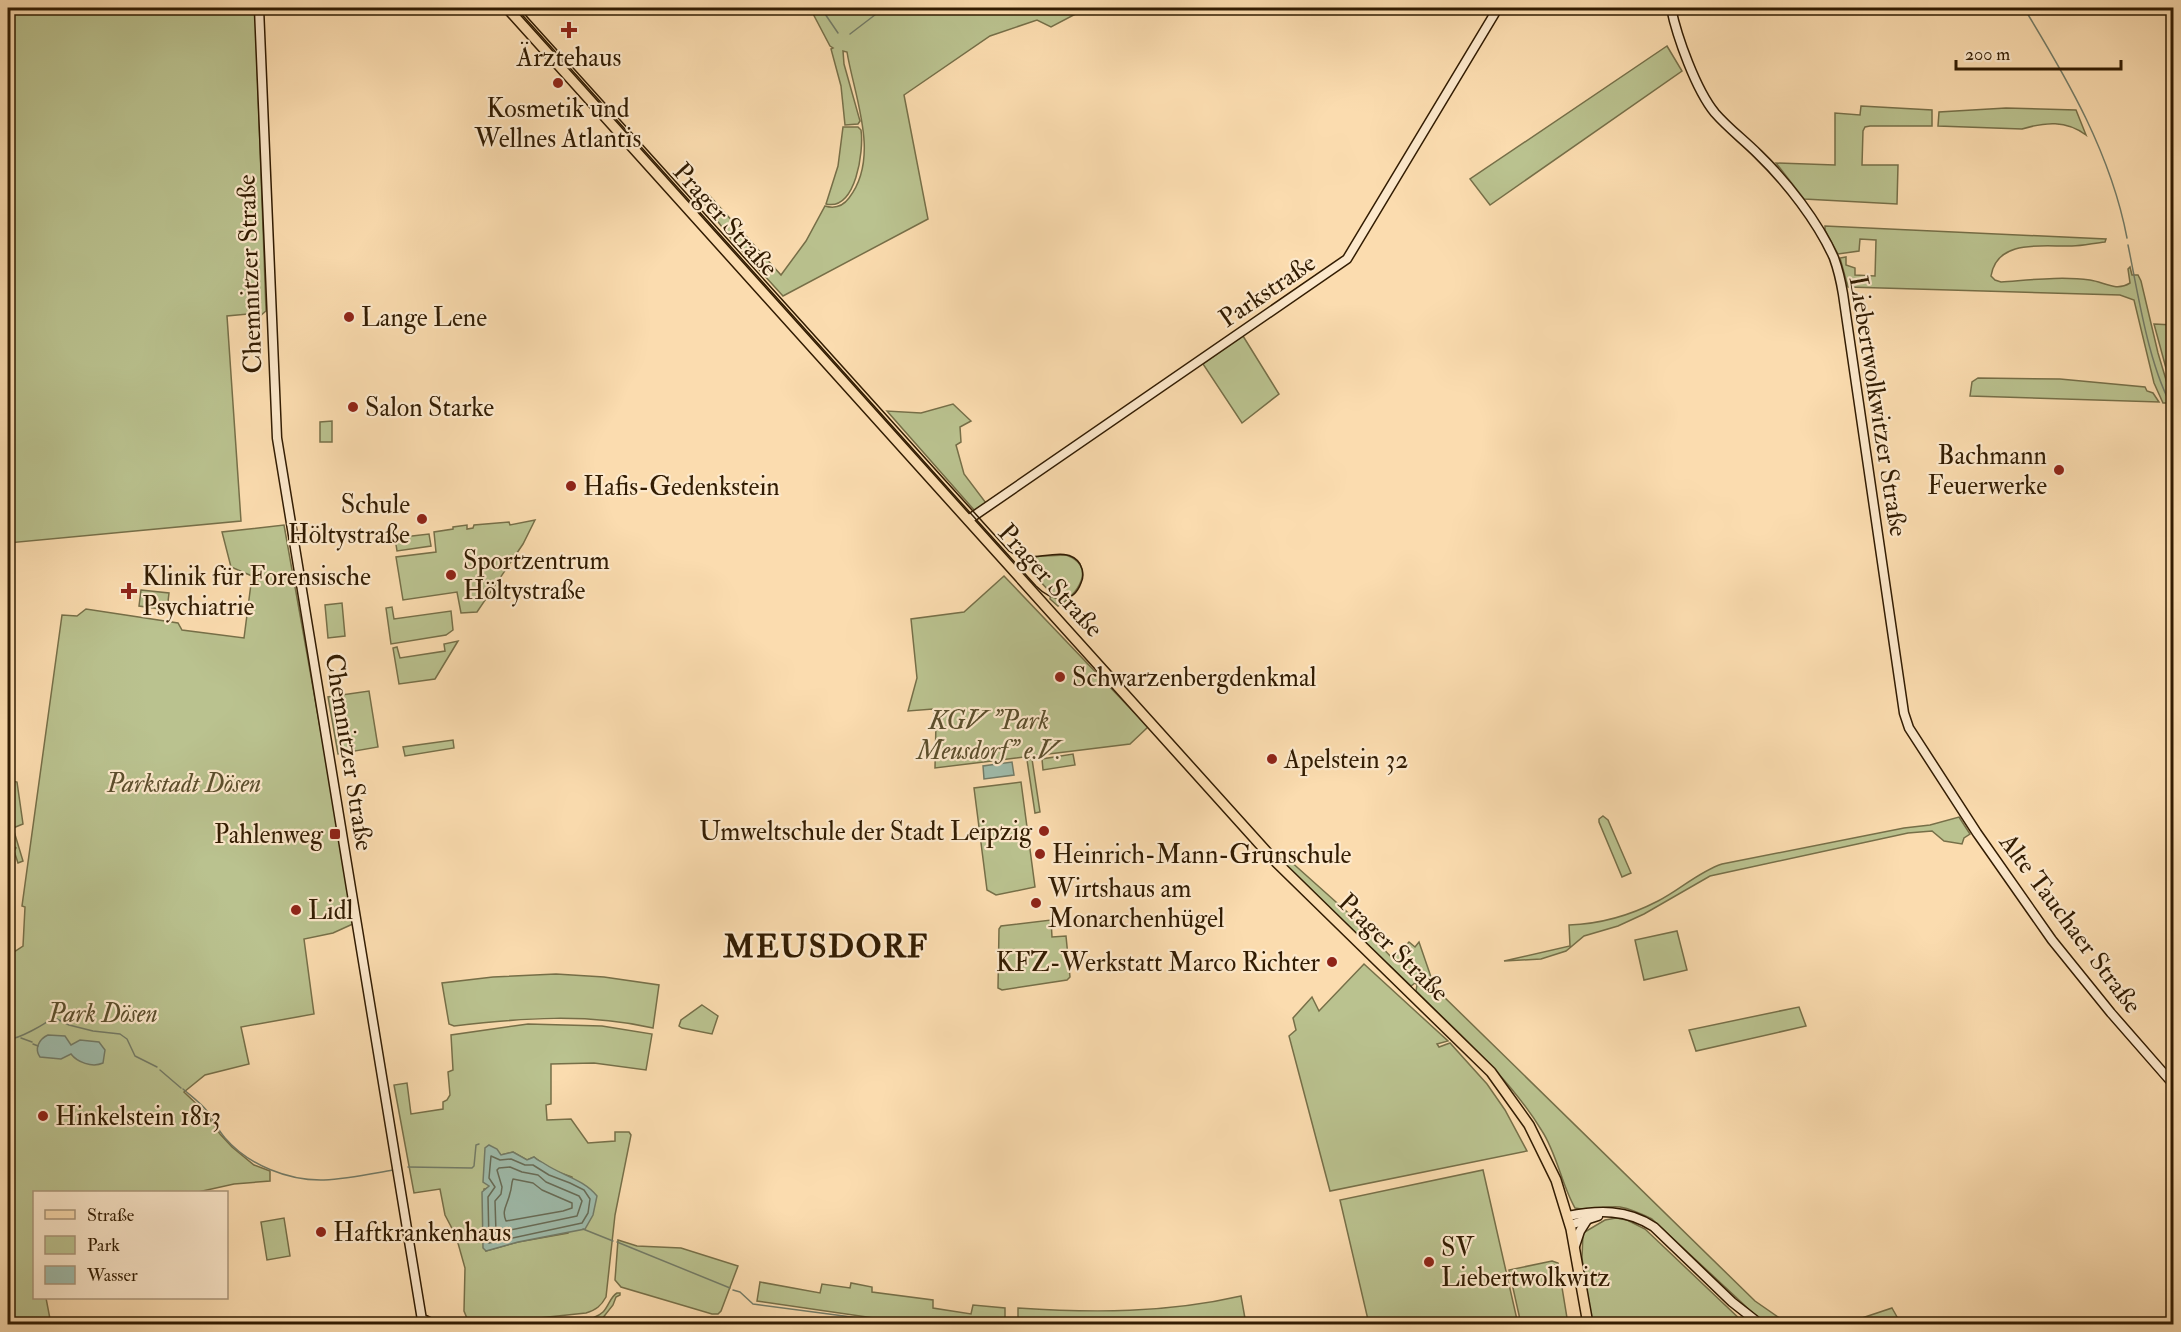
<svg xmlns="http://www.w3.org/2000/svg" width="2181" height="1332" font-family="'IM FELL Double Pica',serif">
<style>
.green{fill:#bac28f;stroke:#766f48;stroke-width:1.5;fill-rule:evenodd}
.water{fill:#9fbcac;stroke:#737c68;stroke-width:1.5}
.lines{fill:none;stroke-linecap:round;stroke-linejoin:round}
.shore{stroke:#686c57;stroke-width:1.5}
.stream{stroke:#737c68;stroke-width:1.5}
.secondary-casing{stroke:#321c02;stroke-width:11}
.primary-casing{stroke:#321c02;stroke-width:12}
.secondary{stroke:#fce8cb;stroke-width:8}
.primary{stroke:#fbdcaf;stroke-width:9}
.tram{stroke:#321c02;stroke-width:1.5}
.poi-dot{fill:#8f2418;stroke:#fce8cb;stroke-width:2}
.labels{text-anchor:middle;stroke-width:4.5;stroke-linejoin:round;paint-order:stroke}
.poi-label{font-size:26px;fill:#321c02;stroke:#fce8cb;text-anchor:start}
.street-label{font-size:26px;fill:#321c02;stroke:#fce8cb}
.park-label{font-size:26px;font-style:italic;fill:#5b4e2c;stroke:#fce8cb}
.district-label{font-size:32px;font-weight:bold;letter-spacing:1.5px;fill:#321c02;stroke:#fce8cb}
</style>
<rect width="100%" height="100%" fill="#fbdcaf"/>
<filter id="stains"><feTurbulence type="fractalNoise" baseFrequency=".00333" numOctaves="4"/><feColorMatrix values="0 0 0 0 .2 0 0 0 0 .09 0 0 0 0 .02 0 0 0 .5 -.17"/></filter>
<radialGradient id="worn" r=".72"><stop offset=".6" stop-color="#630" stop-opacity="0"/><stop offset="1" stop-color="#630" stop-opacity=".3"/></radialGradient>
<g class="green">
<path d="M8,8h247l11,303 -12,10 -6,-7 -21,2 14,205 -233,22z"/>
<path d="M810,8h277l-36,19 -14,-7 -47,16 -86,59 24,124 -145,77 -51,-56 -33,-43 8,-4 74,82 25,-34 19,-35c10,3 18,0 24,-8 32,-41 5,-102 -2,-146l-4,-1 1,13 16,57 -2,3 -13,1 -4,-39 -10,-37 2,-1 -3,-2z"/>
<path d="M1667,46l15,25 -192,134 -20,-26z"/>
<path d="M1861,106l71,4v16h-62l-5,1 -2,4 -1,34h36l-1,39 -93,-5 -28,-36 59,2v-52l25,2z"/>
<path d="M2006,108l70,2 10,25c-20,-15 -41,-13 -64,-6l-84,-3 1,-14z"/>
<path d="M843,127h15l3,3c3,21 -5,81 -35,74l12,-38z"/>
<path d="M1825,226l281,13 -1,3c-11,1 -22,4 -33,4 -28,1 -75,-8 -81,30l4,4 6,2c29,-2 60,-6 89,-2 14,2 26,12 40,3l-2,-14 2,-2 2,8h6l3,6 17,72 15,50h-10l-9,-20 -20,-83 -14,-5 -272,-8 -8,-29 6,-1v8l9,3v7l20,1 1,-36 -16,-1 -1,12 -21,3 -13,-24z"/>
<path d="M2154,324l19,1v69z"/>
<path d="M1243,336l36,58 -37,29 -39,-59z"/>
<path d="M1978,378l82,1 85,8 2,4 6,2 6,9 -189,-6 2,-14z"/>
<path d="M953,404l18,17 -11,6 1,15 -5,3 8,29 22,29 -11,8 -88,-100 34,2z"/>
<path d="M332,421v21h-12v-20z"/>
<path d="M535,520l-12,24 -46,68 -16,1 -4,-21 -54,8 -7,-43 40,-5 -2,-20 19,-3v-2l14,-2v4l6,-1 1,-3 35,-3 1,3z"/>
<path d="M284,525l71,398 -22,10 -29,6 10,75 -73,13 8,37 -44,11 -21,17 21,20 15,22 12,13 22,18 16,6v10l-36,3 -36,8h-164v106h12l5,26h-43v-368l15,-10 2,-39 -3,-1 40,-291 15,1 9,-7 92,14 4,7 62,8 8,-62 -21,-9 -9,-35z"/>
<path d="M429,534l2,12 -34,5 -2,-13z"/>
<path d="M1066,555c32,11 11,41 -8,51l-8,-7 1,-6 -28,-30 1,-6z"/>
<path d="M1004,576l144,151 -18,17 -195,24 1,-46 -3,-13 -25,2 9,-33 -6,-59 53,-7z"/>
<path d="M141,590l28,3 -2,17 -28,-4z"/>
<path d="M342,603l3,33 -17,2 -3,-33z"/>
<path d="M392,607l2,12 57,-8 2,19 -7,5 -55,9 -5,-36z"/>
<path d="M458,641l-23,38 -36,5 -6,-36 4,-1 3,11 45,-7 -1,-7z"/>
<path d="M369,691l9,56 -40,7 -10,-57z"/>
<path d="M453,740l1,8 -49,8 -2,-9z"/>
<path d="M1073,754l2,11 -32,5 -1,-11z"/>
<path d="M1032,759l8,53 -5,1 -8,-53z"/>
<path d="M8,780l9,2 6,42 -10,4 10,33 -5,2 -4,-12 2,-3 -8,-7z"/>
<path d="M1021,782l14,105 -39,8 -9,-5 -13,-102z"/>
<path d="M1603,816l5,4 23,53 -9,4 -23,-55v-3z"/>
<path d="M1959,817l11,17 -6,4 -2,6 -18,-3 -12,-10 -24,2 -198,43 -66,38 -26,12 -34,10 -18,15 -25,8 -37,2 66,-15 -1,-21c30,-1 62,-10 89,-24 22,-11 40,-29 64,-37l182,-36 26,-3z"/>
<path d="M1279,851l76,68 38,40 16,-17 6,5 4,-5 12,35 7,14 317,310 33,23h-20l-13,-9 -103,-96c-10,-5 -21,-10 -32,-12 -15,-2 -30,5 -45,1 -13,-22 -18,-54 -33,-77 -33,-54 -81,-95 -126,-140l1,-6 -2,-2 -4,3 -133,-127 -2,-3z"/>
<path d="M1051,920l1,17 14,-1 4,41 -3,3 -65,10 -4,-2 1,-59 2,-3z"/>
<path d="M1677,931l10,39 -43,10 -9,-40z"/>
<path d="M1364,964l84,77 -11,3 2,3 11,-4 37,41 18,26 22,41 -197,40 -41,-155 7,-6 -3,-12 19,-21 7,14z"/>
<path d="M556,974l48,3 55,8 -6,43c-66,-15 -131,-10 -199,-2l-5,-2 -7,-41 51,-6z"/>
<path d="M702,1005l16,11 -6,18 -30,-6 -3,-2 2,-6z"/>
<path d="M1799,1007l7,19 -110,25 -7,-21z"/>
<path d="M528,1024l74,2 50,8 -6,36 -52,-7 -43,1v40l-5,1 1,15 24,-1 17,24 27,-2v-9h14l2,3 -16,80 -9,82c-5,9 -10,13 -20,16l-103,11 -14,-1 -5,-12 1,-43 -9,-32 -11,-21 -5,-26 -26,4 -20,-108 13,-2 4,31 32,-5v-7l4,-2 3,-5 -2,-23 5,-2 -2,-35zM498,1152l3,3 12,-3 14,8 7,-3 18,13 20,7 -4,56 -50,9 -32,9 -2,-62 5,-1z"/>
<path d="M1483,1170l35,154h-149l-29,-124z"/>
<path d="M284,1218l6,38 -23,4 -6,-38z"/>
<path d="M1616,1218l11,2 18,9 100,95h-153l-10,-66 1,-25 22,-13z"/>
<path d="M618,1240l19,6 44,2 57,18 -17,45 -3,3h-6l-91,-27 -6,-7z"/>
<path d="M1552,1261l6,2 10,61h-47l-12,-54z"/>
<path d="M760,1282l60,11 2,-9 28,4 1,-5 21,4v5l61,8v8l38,6 2,-9 32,3v16h-90l-158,-23z"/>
<path d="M617,1293h3v2l-4,2 -3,8 -15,19h-57c17,-1 51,-1 62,-12 6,-6 7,-15 14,-19z"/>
<path d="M1241,1296l5,28h-228v-16c75,5 149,5 223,-12z"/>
<path d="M1892,1308l9,16h-57z"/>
</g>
<g class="water">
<path d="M1012,762l2,13 -30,4 -1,-13z"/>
<path d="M48,1035l17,1 6,9 9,-5 19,2 6,8 -2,13c-11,5 -26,-1 -32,-9l-10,5 -21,-2c-6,-8 -1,-18 8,-22z"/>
<path d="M489,1145l8,4 4,6 12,-3 14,8 7,-3c4,4 7,4 11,7 18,12 38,15 52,32l-4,19 -8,14 -67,13 -32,9 -3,-3 -1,-56 7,-6 -6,-4 2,-34z"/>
</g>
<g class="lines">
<g class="shore">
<path d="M491,1156l9,4 11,-1 14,6h8l16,10 21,8 14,7 6,9 -2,14 -6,10 -93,20 -1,-46 7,-10 -6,-9z"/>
<path d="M510,1167l12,5 16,3 8,7 33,14 3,5 -5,15 -81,17 -1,-32 6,-7 1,-7 -5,-17 2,-2z"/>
<path d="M513,1179l20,4 9,7 30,13v5l-9,3 -57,10c-5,-11 2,-17 4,-28 2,-5 1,-9 3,-14z"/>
</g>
<g class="stream">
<path d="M821,8l17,25"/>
<path d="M2024,8c44,72 87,146 103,230"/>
<path d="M850,34l34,-26"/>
<path d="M2128,245c10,48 21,124 46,165"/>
<path d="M21,1038l11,4"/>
<path d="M8,1039c9,1 38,-15 45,-22l16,8 24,6 27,3 7,5 8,17 22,11"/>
<path d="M33,1044l5,2"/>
<path d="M160,1070l21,18"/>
<path d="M183,1089c8,7 18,14 24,22 6,9 11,19 18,27 23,27 64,43 99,42 23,-1 46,-6 69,-10"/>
<path d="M408,1167l64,1 2,-2 2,-21 3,-1"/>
<path d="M583,1229l30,12"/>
<path d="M617,1242l113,46"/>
<path d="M733,1290l7,2 13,12 152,20"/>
</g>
<g class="secondary-casing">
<g id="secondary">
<path d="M259,8l18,430 145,882"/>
<path d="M1671,8c6,29 25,82 44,105 13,15 29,27 43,41 29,28 60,68 76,104 4,11 7,24 9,36l61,419 5,15 68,105 75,107 59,73 63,72"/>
<path d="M968,520l379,-261 151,-251"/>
<path d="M1568,1216c30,-6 59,-7 86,11l78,75 28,22"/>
<path d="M1570,1225l28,-9"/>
<path d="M1575,1246l5,-15 7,-11"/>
<path d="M415,1324l10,-4 8,4"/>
</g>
</g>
<g class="primary-casing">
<path id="primary" d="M507,8l767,852 217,212 38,53 27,55 15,49 17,95"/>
</g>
<use href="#secondary" class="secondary"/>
<use href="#primary" class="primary"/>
<path class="tram" d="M516,8l520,578c14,14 36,21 45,-3 3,-6 2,-13 -1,-19 -11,-19 -41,-4 -58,-7 -5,-1 -9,-3 -13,-6l-490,-543"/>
</g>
<g class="poi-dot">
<path d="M566 21h6v6h6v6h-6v6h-6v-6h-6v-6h6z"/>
<circle cx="558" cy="83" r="6"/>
<circle cx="349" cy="317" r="6"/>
<circle cx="353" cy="407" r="6"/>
<circle cx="2059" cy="470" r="6"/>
<circle cx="571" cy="486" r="6"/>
<circle cx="422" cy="519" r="6"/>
<circle cx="451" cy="575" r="6"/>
<path d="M126 582h6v6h6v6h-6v6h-6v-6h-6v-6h6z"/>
<circle cx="1060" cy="677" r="6"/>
<circle cx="1272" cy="759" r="6"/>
<circle cx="1044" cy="831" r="6"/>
<rect x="329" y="828" width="12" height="12" rx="3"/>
<circle cx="1040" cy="854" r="6"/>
<circle cx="1036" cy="903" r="6"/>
<circle cx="296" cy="910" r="6"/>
<circle cx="1332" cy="962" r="6"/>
<circle cx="43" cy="1116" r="6"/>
<circle cx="321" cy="1232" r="6"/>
<circle cx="1429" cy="1262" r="6"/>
</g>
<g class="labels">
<g class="poi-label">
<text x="569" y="66" text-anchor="middle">Ärztehaus</text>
<text x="558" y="117" text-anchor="middle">Kosmetik und<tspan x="558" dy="30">Wellnes Atlantis</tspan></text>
<text x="361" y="326">Lange Lene</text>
<text x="365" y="416">Salon Starke</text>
<text x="2047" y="464" text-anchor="end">Bachmann<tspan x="2047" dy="30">Feuerwerke</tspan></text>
<text x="583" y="495">Hafis-Gedenkstein</text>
<text x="410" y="513" text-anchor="end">Schule<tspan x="410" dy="30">Höltystraße</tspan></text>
<text x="463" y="569">Sportzentrum<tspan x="463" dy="30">Höltystraße</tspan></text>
<text x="142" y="585">Klinik für Forensische<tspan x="142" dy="30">Psychiatrie</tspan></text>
<text x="1072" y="686">Schwarzenbergdenkmal</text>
<text x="1284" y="768">Apelstein 32</text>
<text x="1032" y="840" text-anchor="end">Umweltschule der Stadt Leipzig</text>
<text x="323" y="843" text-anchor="end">Pahlenweg</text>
<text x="1052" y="863">Heinrich-Mann-Grunschule</text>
<text x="1048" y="897">Wirtshaus am<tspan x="1048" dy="30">Monarchenhügel</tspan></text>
<text x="308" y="919">Lidl</text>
<text x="1320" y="971" text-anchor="end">KFZ-Werkstatt Marco Richter</text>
<text x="55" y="1125">Hinkelstein 1813</text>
<text x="333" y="1241">Haftkrankenhaus</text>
<text x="1441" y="1256">SV<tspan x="1441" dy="30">Liebertwolkwitz</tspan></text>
</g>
<g class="street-label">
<text transform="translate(726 219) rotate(48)" y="9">Prager Straße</text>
<text transform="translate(249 274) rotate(-92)" y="9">Chemnitzer Straße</text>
<text transform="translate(1267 290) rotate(-34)" y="9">Parkstraße</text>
<text transform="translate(1879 406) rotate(81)" y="9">Liebertwolkwitzer Straße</text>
<text transform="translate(1051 580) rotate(48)" y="9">Prager Straße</text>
<text transform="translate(350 752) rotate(81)" y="9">Chemnitzer Straße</text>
<text transform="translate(2071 923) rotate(53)" y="9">Alte Tauchaer Straße</text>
<text transform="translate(1394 947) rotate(44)" y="9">Prager Straße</text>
</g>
<g class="park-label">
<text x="989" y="729">KGV "Park<tspan x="989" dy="30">Meusdorf" e.V.</tspan></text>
<text x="184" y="792">Parkstadt Dösen</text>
<text x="103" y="1022">Park Dösen</text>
</g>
<g class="district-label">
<text x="826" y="957">MEUSDORF</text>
</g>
</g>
<rect width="2181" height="1332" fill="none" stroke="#fbdcaf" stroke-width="30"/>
<rect x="9" y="9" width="2163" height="1314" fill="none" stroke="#321c02" stroke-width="3"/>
<rect x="15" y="15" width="2151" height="1302" fill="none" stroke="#321c02" stroke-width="1.5"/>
<rect x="33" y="1191" width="195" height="108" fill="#fce8cb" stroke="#ab967b" stroke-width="1.5"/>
<rect x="45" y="1210" width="30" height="9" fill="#fbdcaf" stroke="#ab967b" stroke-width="1.5"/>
<text x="87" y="1221" font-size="18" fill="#321c02">Straße</text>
<rect x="45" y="1236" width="30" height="18" fill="#bac28f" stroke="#ab967b" stroke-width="1.5"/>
<text x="87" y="1251" font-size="18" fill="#321c02">Park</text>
<rect x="45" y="1266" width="30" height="18" fill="#9fbcac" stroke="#ab967b" stroke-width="1.5"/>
<text x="87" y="1281" font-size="18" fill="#321c02">Wasser</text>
<path d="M1956 60v9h165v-9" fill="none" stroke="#321c02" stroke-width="3"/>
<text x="1965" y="60" font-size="18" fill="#321c02" stroke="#fce8cb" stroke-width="4.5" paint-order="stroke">200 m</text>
<rect width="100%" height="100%" filter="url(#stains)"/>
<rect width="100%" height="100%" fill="url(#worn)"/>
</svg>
